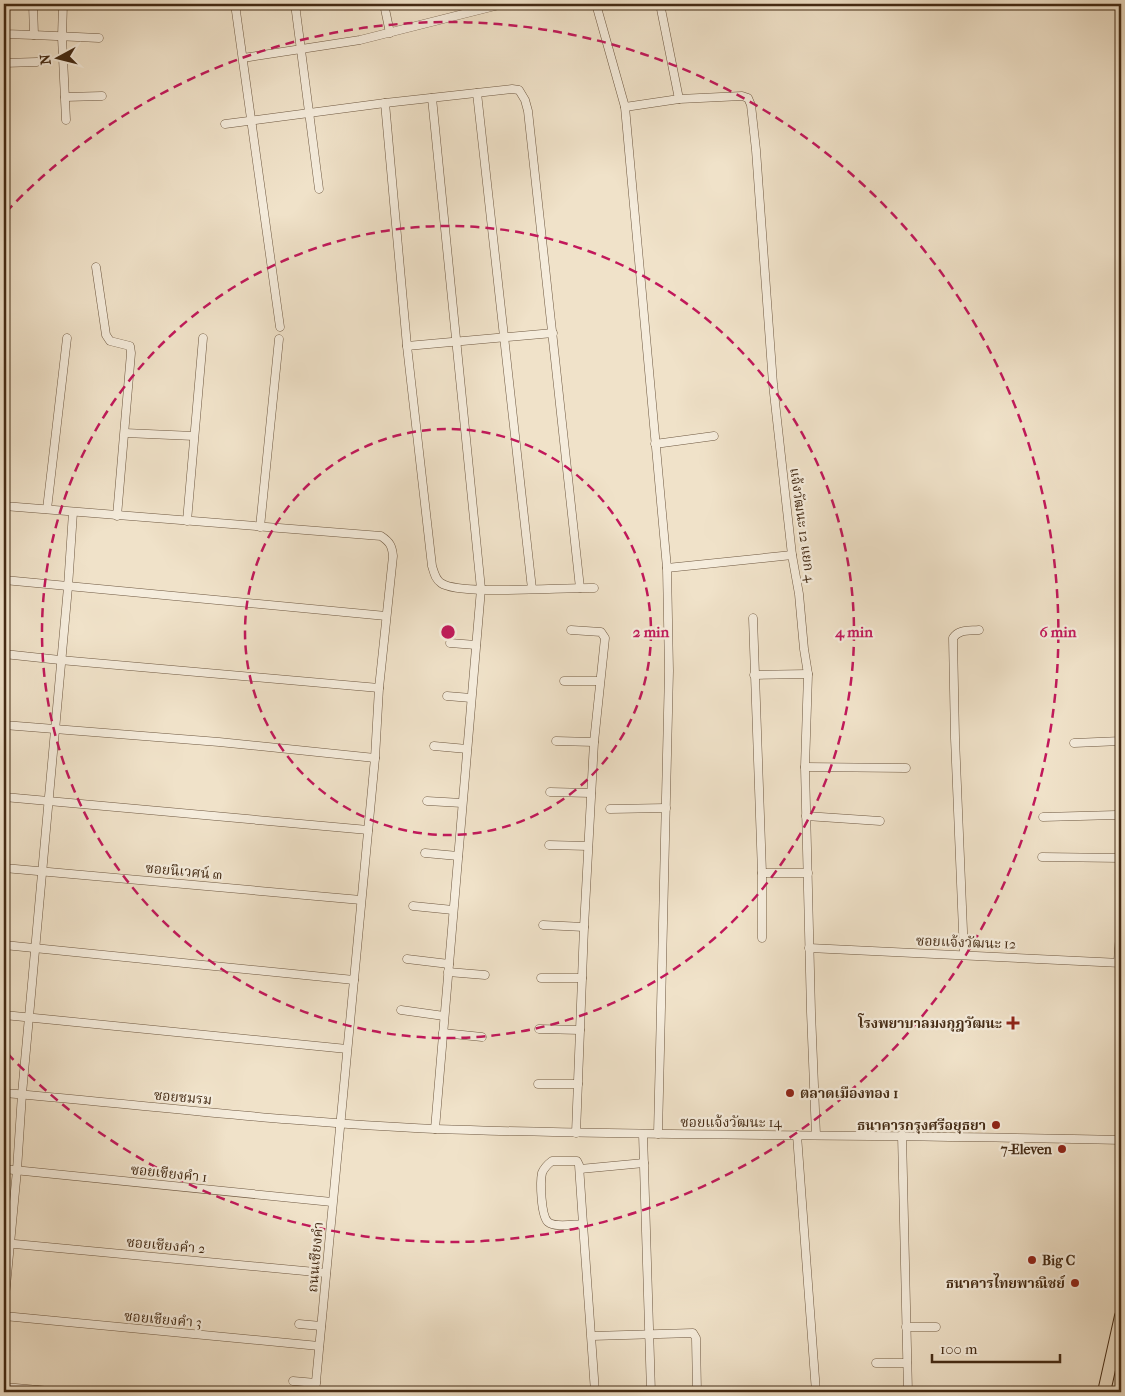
<svg xmlns="http://www.w3.org/2000/svg" width="1125" height="1396" font-family="'IM FELL French Canon','Noto Serif Thai',serif">
<style>
.lines{fill:none;stroke-linecap:round;stroke-linejoin:round}
.street-casing{stroke:#6e5841;stroke-width:9}
.primary-casing{stroke:#432a14;stroke-width:14}
.street{stroke:#f5ecdc;stroke-width:8}
.primary{stroke:#f0e2c9;stroke-width:12}
.rail{stroke:#432a14;stroke-width:2.5;stroke-dasharray:9 9;stroke-linecap:butt}
.ring{fill:none;stroke:#c2185b;stroke-width:2.5;stroke-dasharray:9 6}
.poi-dot{fill:#8f2418;stroke:#f5ecdc;stroke-width:2}
.labels{text-anchor:middle;stroke-width:4.5;stroke-linejoin:round;paint-order:stroke}
.street-label{font-size:14px;fill:#432a14;stroke:#f5ecdc}
.poi-label{font-size:14px;font-weight:bold;fill:#432a14;stroke:#f5ecdc;text-anchor:end}
.centre{fill:#c2185b;stroke:#f5ecdc;stroke-width:2.5}
.ring-label{font-size:15px;text-anchor:middle;font-weight:bold;fill:#c2185b;stroke:#f5ecdc;stroke-width:4.5;stroke-linejoin:round;paint-order:stroke}
</style>
<rect width="100%" height="100%" fill="#f0e2c9"/>
<filter id="stains"><feTurbulence type="fractalNoise" baseFrequency=".004" numOctaves="4"/><feColorMatrix values="0 0 0 0 .2 0 0 0 0 .09 0 0 0 0 .02 0 0 0 .5 -.17"/></filter>
<radialGradient id="worn" r=".72"><stop offset=".6" stop-color="#630" stop-opacity="0"/><stop offset="1" stop-color="#630" stop-opacity=".3"/></radialGradient>
<g class="lines">
<g class="street-casing">
<g id="street">
<path d="M33,4l1,31 65,3"/>
<path d="M63,4l-1,33 4,83"/>
<path d="M235,4l45,323"/>
<path d="M295,4l24,185"/>
<path d="M384,4l6,29"/>
<path d="M596,4l29,103 42,461 2,103 -11,463"/>
<path d="M660,4l19,95"/>
<path d="M4,29l1,5 29,1"/>
<path d="M243,58l117,-18 143,-36"/>
<path d="M4,63l33,-1"/>
<path d="M477,93l55,496"/>
<path d="M65,97l37,-1"/>
<path d="M432,98l49,491 -46,540"/>
<path d="M385,103l22,243 25,220c2,6 3,13 9,17 18,13 124,4 153,5"/>
<path d="M625,107l54,-8 63,-3 6,2 3,7 5,45 17,234 19,171 7,39 5,55 4,25 -3,93 6,245 5,123"/>
<path d="M225,124l160,-21 127,-14 7,1 6,10 3,11 52,477"/>
<path d="M96,267l10,68 4,6 20,5 1,7 -14,163"/>
<path d="M407,346l146,-13"/>
<path d="M125,433l69,3"/>
<path d="M655,444l59,-8"/>
<path d="M4,506l377,30c9,6 11,10 12,20l-14,132 -4,70 -60,634"/>
<path d="M47,509l20,-171"/>
<path d="M187,521l16,-183"/>
<path d="M260,527l19,-188"/>
<path d="M667,568l125,-13"/>
<path d="M4,580l382,36"/>
<path d="M753,618l9,255v65"/>
<path d="M571,630l30,2 4,6 -11,104 -10,185 -8,206"/>
<path d="M450,643l26,2"/>
<path d="M4,654l56,6 319,28"/>
<path d="M754,675l54,-1"/>
<path d="M564,681h36"/>
<path d="M447,696l24,2"/>
<path d="M4,725l215,17 156,16"/>
<path d="M556,741l38,1"/>
<path d="M1074,743l47,-2"/>
<path d="M434,746l33,3"/>
<path d="M805,767l101,1"/>
<path d="M550,792l41,1"/>
<path d="M4,797l364,33"/>
<path d="M427,801l35,2"/>
<path d="M610,809l56,-1"/>
<path d="M806,816l74,5"/>
<path d="M1043,817l73,-2 5,1"/>
<path d="M549,845l39,1"/>
<path d="M425,853l33,3"/>
<path d="M1042,857l79,1"/>
<path d="M4,868l357,32"/>
<path d="M762,873h46"/>
<path d="M413,906l40,4"/>
<path d="M543,925l41,2"/>
<path d="M4,945l350,35"/>
<path d="M809,948l312,15"/>
<path d="M964,955l-9,-217 -2,-100c6,-9 16,-7 26,-8"/>
<path d="M407,959l42,5"/>
<path d="M1118,962l3,-41"/>
<path d="M448,972l37,3"/>
<path d="M541,978h41"/>
<path d="M401,1010l43,6"/>
<path d="M4,1015l343,34"/>
<path d="M539,1029l41,1"/>
<path d="M443,1033l39,4"/>
<path d="M538,1084h40"/>
<path d="M4,1093c143,12 287,30 431,36 229,8 458,5 686,11"/>
<path d="M643,1134l8,258"/>
<path d="M797,1135l19,257"/>
<path d="M902,1135l6,257"/>
<path d="M552,1161h25l2,4 4,59c-9,0 -28,4 -35,-2 -7,-6 -8,-40 -6,-49 2,-5 6,-9 10,-12z"/>
<path d="M4,1169l328,33"/>
<path d="M580,1169l64,-6"/>
<path d="M583,1224l12,168"/>
<path d="M4,1243l322,30"/>
<path d="M4,1307l13,-137 5,-76 46,-507 5,-75"/>
<path d="M4,1316l315,30"/>
<path d="M299,1324l22,2"/>
<path d="M906,1327h30"/>
<path d="M592,1336l101,-3 3,5 1,54"/>
<path d="M876,1363h31"/>
<path d="M293,1381l23,2"/>
<path d="M4,1387l57,5"/>
</g>
</g>
<g class="primary-casing">
<path id="primary" d="M1104,1392l17,-76"/>
</g>
<use href="#street" class="street"/>
<use href="#primary" class="primary"/>
<path class="rail" d="M1116,1392l5,-24"/>
</g>
<g class="ring">
<circle cx="448" cy="632" r="203"/>
<circle cx="448" cy="632" r="406"/>
<path d="M6 212A610 610 0 1 1 6 1052"/>
</g>
<g class="poi-dot">
<path d="M1010.5 1015.5h5v5h5v5h-5v5h-5v-5h-5v-5h5z"/>
<circle cx="790" cy="1093" r="5"/>
<circle cx="996" cy="1125" r="5"/>
<circle cx="1062" cy="1149" r="5"/>
<circle cx="1032" cy="1260" r="5"/>
<circle cx="1075" cy="1283" r="5"/>
</g>
<g class="labels">
<g class="street-label">
<text transform="translate(803 525) rotate(82)" y="5">แจ้งวัฒนะ 12 แยก 4</text>
<text transform="translate(184 871) rotate(5)" y="5">ซอยนิเวศน์ ๓</text>
<text transform="translate(966 942) rotate(2)" y="5">ซอยแจ้งวัฒนะ 12</text>
<text transform="translate(183 1097) rotate(5)" y="5">ซอยชมรม</text>
<text x="731" y="1127">ซอยแจ้งวัฒนะ 14</text>
<text transform="translate(169 1173) rotate(6)" y="5">ซอยเชียงคำ 1</text>
<text transform="translate(166 1245) rotate(5)" y="5">ซอยเชียงคำ 2</text>
<text transform="translate(315 1257) rotate(-85)" y="5">ถนนเชียงคำ</text>
<text transform="translate(163 1319) rotate(5)" y="5">ซอยเชียงคำ 3</text>
</g>
<g class="poi-label">
<text x="1002" y="1028">โรงพยาบาลมงกุฎวัฒนะ</text>
<text x="800" y="1098" text-anchor="start">ตลาดเมืองทอง 1</text>
<text x="986" y="1130">ธนาคารกรุงศรีอยุธยา</text>
<text x="1052" y="1154">7-Eleven</text>
<text x="1042" y="1265" text-anchor="start">Big C</text>
<text x="1065" y="1288">ธนาคารไทยพาณิชย์</text>
</g>
</g>
<circle cx="448" cy="632" r="8" class="centre"/>
<g class="ring-label">
<text x="651" y="637">2 min</text>
<text x="854" y="637">4 min</text>
<text x="1058" y="637">6 min</text>
</g>
<rect width="1125" height="1396" fill="none" stroke="#f0e2c9" stroke-width="20"/>
<rect x="5" y="5" width="1115" height="1386" fill="none" stroke="#432a14" stroke-width="2.5"/>
<rect x="10" y="10" width="1105" height="1376" fill="none" stroke="#432a14"/>
<g transform="translate(58 58) rotate(263)" stroke="#f5ecdc" stroke-width="4" paint-order="stroke">
<path d="M0-4L9 19L0 12L-9 19Z" fill="#432a14"/>
<text y="-8" font-size="14" font-weight="bold" text-anchor="middle" fill="#432a14">N</text>
</g>
<path d="M932 1354v8h128v-8" fill="none" stroke="#432a14" stroke-width="2.5"/>
<text x="940" y="1354" font-size="15" fill="#432a14" stroke="#f5ecdc" stroke-width="4" paint-order="stroke">100 m</text>
<rect width="100%" height="100%" filter="url(#stains)"/>
<rect width="100%" height="100%" fill="url(#worn)"/>
</svg>
